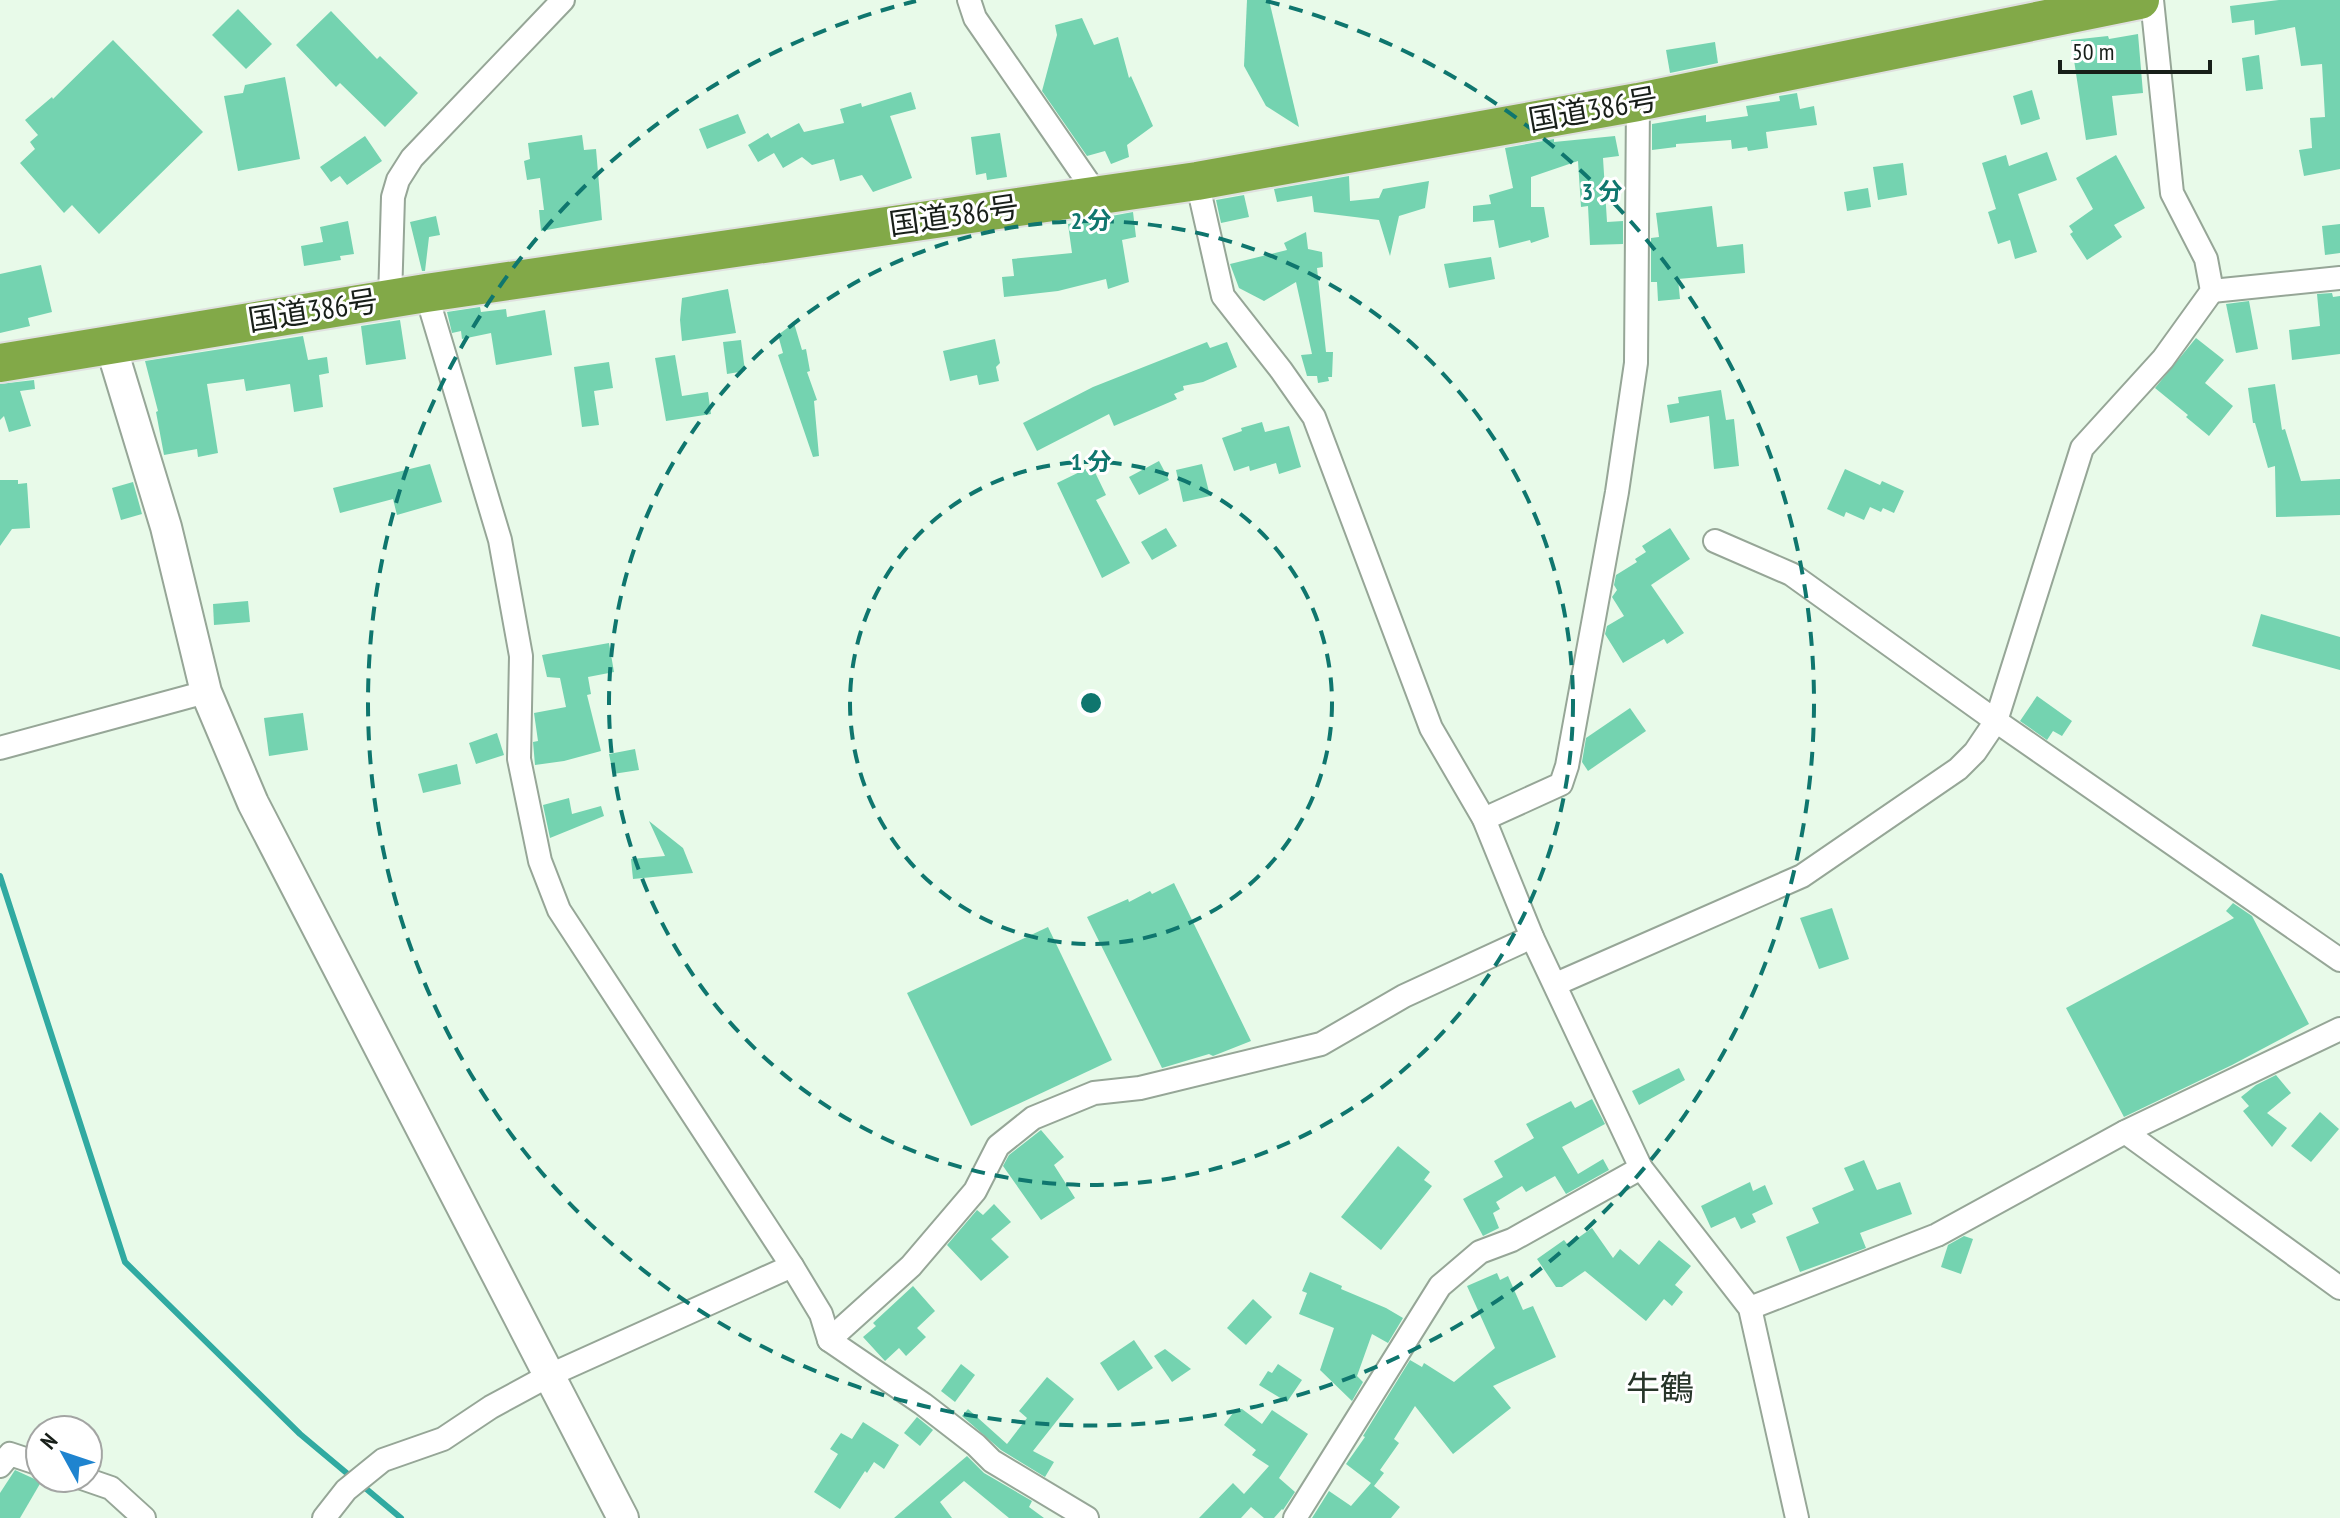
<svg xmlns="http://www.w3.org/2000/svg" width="2340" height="1518" font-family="'PT Sans Narrow','Noto Sans JP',sans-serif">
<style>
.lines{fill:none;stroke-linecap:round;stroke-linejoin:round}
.stream{stroke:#30aaa1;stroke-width:6}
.building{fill:#74d3b0}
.street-casing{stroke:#96a697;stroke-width:26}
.secondary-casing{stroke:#96a697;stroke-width:34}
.highway-casing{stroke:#dfe0df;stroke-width:42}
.street{stroke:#fff;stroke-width:22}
.secondary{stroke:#fff;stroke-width:30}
.highway{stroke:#82a948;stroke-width:38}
.ring{fill:none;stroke:#0f766e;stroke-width:4;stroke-dasharray:14 10}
.labels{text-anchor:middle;stroke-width:6;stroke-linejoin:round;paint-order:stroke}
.street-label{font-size:30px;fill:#181f19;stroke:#fff}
.quarter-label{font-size:34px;fill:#273529;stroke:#fff}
.centre{fill:#0f766e;stroke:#fff;stroke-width:4}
.ring-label{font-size:24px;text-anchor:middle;font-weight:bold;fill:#0f766e;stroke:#fff;stroke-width:6;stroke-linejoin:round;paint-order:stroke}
</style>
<rect width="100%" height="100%" fill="#e8fae9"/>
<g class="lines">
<g class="stream">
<path d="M0,876l125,386 175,172 49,41"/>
<path d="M364,1487l37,31"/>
</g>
</g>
<g class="building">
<path d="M1247,0h22l30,127 -33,-21 -22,-40z"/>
<path d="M2279,0h61v169l-36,7 -5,-26 13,-2 -2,-30 15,-1 -3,-53 -21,2 -6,-39 -40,8 -1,-15 -22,3 -2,-17z"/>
<path d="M238,9l34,35 -26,25 -34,-34z"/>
<path d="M331,11l46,48 3,-3 38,37 -33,34 -45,-44 -4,4 -40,-42z"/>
<path d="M1082,18l12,27 24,-8 11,41 2,-2 22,50 -26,19 2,12 -18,7 -6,-13 -18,5 -45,-65 15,-56 -2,-10z"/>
<path d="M2138,34l5,59 -31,3 5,39 -31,5 -15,-100 37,-4 1,3z"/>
<path d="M113,40l90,92 -104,102 -27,-29 -8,8 -44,-50 15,-14 -5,-7 8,-7 -13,-15 27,-23 1,2z"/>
<path d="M1715,42l3,21 -48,10 -4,-23z"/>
<path d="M2259,55l4,34 -17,2 -4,-33z"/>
<path d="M285,77l15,82 -62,12 -14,-75 19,-3 2,-8z"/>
<path d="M2032,90l8,29 -19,6 -8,-29z"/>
<path d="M911,92l5,17 -26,7 22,62 -39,14 -11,-17 -22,6 -6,-22 -22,6 -10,-8 -19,11 -9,-15 -16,9 -10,-17 20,-12 3,5 28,-15 5,9 40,-9 -4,-14 21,-6 1,4z"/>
<path d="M1797,93l3,16 14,-3 3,19 -51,7 2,16 -20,3 -1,-4 -15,2 -1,-9 -55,4v3l-24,3v-26l54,-9v7l42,-6 -2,-10 34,-5 -1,-5z"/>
<path d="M738,114l8,19 -39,16 -8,-20z"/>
<path d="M1000,133l7,44 -20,3 -1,-7 -10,2 -5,-38z"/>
<path d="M582,135l2,15 12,-1 6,71 -61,11 -2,-21h5l-4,-32 -13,2 -3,-19 6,-2 -2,-16z"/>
<path d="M365,136l17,25 -35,24 -7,-9 -9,6 -11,-15z"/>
<path d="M1615,136l4,20 -16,2 4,64 16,-1v23l-33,1 -2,-39 -7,1 -3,-46 -47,16v30h13l5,30 -18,6 -1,-3 -31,8 -5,-28 -21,2v-16l18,-2 -2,-9 24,-7 -8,-40 49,-9v3z"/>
<path d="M2047,152l10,28 -39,14 19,58 -22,7 -5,-19 -12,4 -10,-32 8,-3 -14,-46 24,-8 3,11z"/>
<path d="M2116,155l29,53 -31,17 8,12 -35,23 -17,-26 3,-2 -4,-6 24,-17 -17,-31z"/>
<path d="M1903,163l4,32 -29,5 -5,-33z"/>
<path d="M1349,176l1,25 29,-3 4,-9 46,-8 -4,27 -26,8 -9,40 -11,-36 -65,-8 -2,-16 -35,6 -3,-13z"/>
<path d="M1868,188l3,19 -24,4 -3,-19z"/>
<path d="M1244,195l5,22 -28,6 -5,-23z"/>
<path d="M1712,206l5,41 26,-3 2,29 -67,6 2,20 -22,2 -1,-19h-6v-44l8,-1 -3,-24z"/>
<path d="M1133,212l3,25 -14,3 7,42 -21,7 -2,-10 -48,12 -54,6 -2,-20 12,-1 -2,-17 60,-6 -4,-29z"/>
<path d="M436,216l4,19 -11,2 -4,34h-3l-12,-49z"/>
<path d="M348,221l6,33 -14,2 1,4 -37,6 -3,-20 22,-4 -3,-15z"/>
<path d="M2340,224v29l-15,2 -3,-29z"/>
<path d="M1306,232l2,17 14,3 1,15 -6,1 9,84h7l-1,25h-4l1,4 -11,2 -1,-7h-10l-6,-21 11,-1 -16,-72 -32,19 -25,-13 -9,-24 57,-14 -3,-7z"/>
<path d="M1491,257l4,22 -46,9 -5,-24z"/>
<path d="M41,265l11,47 -24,6 2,8 -30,7v-59z"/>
<path d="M728,289l8,44 -54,8 -2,-21 2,-22z"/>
<path d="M2332,293l1,4 7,-1v58l-48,6 -3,-30 31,-4 -3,-32z"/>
<path d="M2249,301l9,48 -22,4 -10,-49z"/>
<path d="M480,307l1,5 25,-3 1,8 38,-7 7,45 -56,10 -5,-32 -29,6 -1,-8 -9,2 -5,-21z"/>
<path d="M400,320l6,39 -40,6 -5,-39z"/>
<path d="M794,323l8,27 4,-1 4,22 -3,1 10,28 -3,1 5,55 -6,1 -35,-102 5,-2 -5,-18z"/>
<path d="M303,336l5,24 19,-3 2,16 -10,2 4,32 -29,5 -4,-28 -44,7 -2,-12 -37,5 11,69 -20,4 -1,-8 -33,6 -8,-43 2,-1 -13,-50z"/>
<path d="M2196,338l28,22 -19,23 28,23 -24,30 -23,-19 2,-2 -33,-27z"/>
<path d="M995,339l5,24 -4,4 3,14 -20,4 -2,-10 -27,6 -7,-30z"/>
<path d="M741,340l4,31 -18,3 -4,-32z"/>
<path d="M1207,342l3,6 17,-6 10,25 -34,15 -20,4 1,4 -10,4 3,5 -63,27 -5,-12 -72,37 -14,-28 70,-36z"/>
<path d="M675,355l7,41 26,-4 3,22 -45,7 -11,-63z"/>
<path d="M609,362l4,26 -19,3 5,34 -17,2 -8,-60z"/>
<path d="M34,380l1,9 -15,2 11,35 -22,6 -5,-16 -4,4v-36z"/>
<path d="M2275,384l7,46 3,-1 16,52 39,-2v36l-64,2 -1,-51 -7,2 -13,-45h-2l-5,-35z"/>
<path d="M1721,390l5,30 8,-1 5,47 -25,3 -5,-53 -39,7 -3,-18 12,-2 -1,-6z"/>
<path d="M1262,422l3,10 24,-6 12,41 -22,7 -3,-11 -26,8 -1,-5 -15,5 -12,-33 20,-7 -1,-3z"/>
<path d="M1159,461l10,19 -30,15 -10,-18z"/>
<path d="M430,464l12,38 -45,13 -4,-16 -53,14 -7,-25z"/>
<path d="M1202,464l8,32 -27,6 -7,-32z"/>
<path d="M1092,466l14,29 -10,5 34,63 -28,15 -45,-95z"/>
<path d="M1845,469l35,16 2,-4 22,10 -10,22 -11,-5 -2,4 -11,-5 -6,13 -18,-8 -2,5 -17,-8z"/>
<path d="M0,480h18v4l9,-1 3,45 -18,1 -12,17z"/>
<path d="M133,482l9,32 -21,6 -9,-32z"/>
<path d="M1166,528l11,18 -25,14 -11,-18z"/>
<path d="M1670,528l20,31 -39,26 33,48 -17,11 -3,-5 -41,24 -18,-29 2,-8 17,-10 -12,-19 5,-7 -3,-5 2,-10 21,-13 -2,-3 11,-7 -4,-6z"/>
<path d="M248,601l2,21 -36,3 -1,-21z"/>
<path d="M2261,614l79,23v33l-88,-24z"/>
<path d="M609,643l5,29 -26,5 3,17 -4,1 14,56 -37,10 -29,4 -2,-23 5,-1 -4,-28 32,-6 -6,-29 -13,-1 -5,-22z"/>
<path d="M2037,696l35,25 -10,15 -9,-5 -6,9 -27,-19z"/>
<path d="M1630,708l16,23 -58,40 -6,-9 4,-24z"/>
<path d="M303,713l5,37 -39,6 -5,-38z"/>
<path d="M497,733l7,22 -28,9 -7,-21z"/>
<path d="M635,749l4,21 -26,4 -4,-20z"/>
<path d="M457,764l4,20 -38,9 -5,-19z"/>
<path d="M569,798l3,16 29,-8 3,10 -54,22 -7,-33z"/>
<path d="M649,821l34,27 10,25 -60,6 -2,-20 34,-3z"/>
<path d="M1174,883l77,158 -38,15 -4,-2 -47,14 -75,-151 41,-18 1,3 21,-11 2,3z"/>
<path d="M2233,903l19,13 57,108 -77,41 -108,52 -58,-109 168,-90 -8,-7z"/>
<path d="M1832,908l17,51 -30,10 -19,-51z"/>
<path d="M1048,927l64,133 -141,66 -64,-133z"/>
<path d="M1679,1068l6,12 -46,25 -7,-14z"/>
<path d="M2276,1075l15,18 -24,20 20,15 -15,19 -29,-36 6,-5 -8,-9 15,-12z"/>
<path d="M1592,1099l13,25 -43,23 16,27 25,-15 6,11 -43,24 -11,-18 -29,16 -4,-6 -26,16 4,7 -7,4 6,15 -16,8 -20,-37 40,-22 -9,-16 40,-23 -8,-14 45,-23 4,7z"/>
<path d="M2320,1112l19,17 -28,33 -20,-16z"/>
<path d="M1041,1130l23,27 -10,8 21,33 -34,22 -38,-54 6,-11z"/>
<path d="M1398,1146l32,26 -6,8 8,6 -51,64 -40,-33z"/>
<path d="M1864,1160l13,30 23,-8 12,32 -52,19 6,15 -66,24 -14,-35 33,-14 -7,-15 42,-18 -10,-22z"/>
<path d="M1750,1182l3,9 12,-6 8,19 -21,10 4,8 -15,7 -6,-12 -24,11 -10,-22z"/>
<path d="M994,1204l17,18 -20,17 18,18 -28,24 -34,-36 30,-35 6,5z"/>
<path d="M1592,1228l21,30 7,-9 19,16 20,-25 32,26 -16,19 8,7 -11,14 -8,-7 -18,22 -61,-50 -23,16h-6l-19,-28 27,-19 4,5z"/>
<path d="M1964,1236l9,3 -12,35 -20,-7 7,-22z"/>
<path d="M1310,1272l32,14 -1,3 45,19 17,10 -15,25 -16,-9 -15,42 6,6 -11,19 -32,-31 14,-42 -35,-14 8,-21 -5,-2z"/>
<path d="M1497,1273l3,7 8,-4 15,34 10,-4 23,51 -63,29 18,22 -58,46 -38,-48 -21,33 5,4 -19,27 4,3 -10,13 26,21 -9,11h-79l17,-27 22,15 20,-23 -25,-19 19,-27 -2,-1 47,-76 12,7 2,-4 30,19 41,-34 -28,-62z"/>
<path d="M913,1286l22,25 -18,17 9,9 -20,19 -7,-8 -14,13 -22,-24 13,-11 -3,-3z"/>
<path d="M1253,1299l19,18 -26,28 -19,-17z"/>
<path d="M1134,1340l19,28 -35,23 -18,-28z"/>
<path d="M1165,1349l26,20 -19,13 -18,-26z"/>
<path d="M961,1364l14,11 -20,27 -14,-11z"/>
<path d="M1278,1364l24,16 -15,22 -28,-17 9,-14 4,2z"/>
<path d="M1047,1377l27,22 -41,52 21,11 -9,15 -44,-27 -39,-34 6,-7 39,35 20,-26 -8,-7z"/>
<path d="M1236,1409h6l20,15 10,-14 36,24 -29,44 16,14 -12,18 -1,-1 -8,9h-10l-13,-11 -10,11h-42l34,-35 11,11 25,-28 -17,-11 4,-5 -32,-25z"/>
<path d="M917,1417l16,13 -13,16 -16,-13z"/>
<path d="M863,1422l36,23 -15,24 -10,-7 -7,11 -2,-2 -25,38 -26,-17 24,-38 -8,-5 11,-16 11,6z"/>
<path d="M967,1456l17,17 48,28 -3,6 15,11h-35l-45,-37 -24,21 12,16h-58z"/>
<path d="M15,1470l26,12 -21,36h-20v-25z"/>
</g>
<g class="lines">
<g class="street-casing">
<g id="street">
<path d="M969,0l6,18 122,177"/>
<path d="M1197,181l26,115 58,74 33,47 117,311 53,91 48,118 109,231 109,140 47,210"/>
<path d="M2212,291l128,-13"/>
<path d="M426,293l74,247 21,116 -2,103 21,102 19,49 233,356 29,48 8,26 94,64 53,41 16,16 95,57"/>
<path d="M390,299l3,-102 5,-17 14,-22 151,-158"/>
<path d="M1715,541l76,33 205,147 344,239"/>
<path d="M0,748l206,-56"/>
<path d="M1484,819l77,-35 6,-18 50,-274 19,-129 2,-261"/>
<path d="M1556,984l246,-108 156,-107 17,-17 21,-31 86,-273 81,-89 49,-68 -6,-32 -34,-66 -20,-193"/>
<path d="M2125,1132l215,156"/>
<path d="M1750,1308l187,-73 188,-103 215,-103"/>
<path d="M829,1340l82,-74 64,-75 23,-45 35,-28 61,-25 46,-5 181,-44 83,-48 128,-59"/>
<path d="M0,1466l10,-12 30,10"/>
<path d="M82,1478l29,10 33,30"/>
<path d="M324,1518l22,-28 37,-30 60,-21 48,-32 59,-32 242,-109"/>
<path d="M1295,1518l145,-232 40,-34 32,-12 129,-72"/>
</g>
</g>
<g class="secondary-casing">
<path id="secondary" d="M110,343l56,184 40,165 47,111 370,715"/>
</g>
<g class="highway-casing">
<path id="highway" d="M0,363l426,-70 771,-112 441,-79 502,-102"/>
</g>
<use href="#street" class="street"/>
<use href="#secondary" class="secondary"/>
<use href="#highway" class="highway"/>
</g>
<g class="ring">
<circle cx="1091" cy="703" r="241"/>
<circle cx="1091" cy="703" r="482"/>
<path d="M1266 1A723 723 0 1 1 916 1"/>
</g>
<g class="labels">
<g class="street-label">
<text transform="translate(1593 110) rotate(-10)" y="10">国道386号</text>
<text transform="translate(954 216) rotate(-8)" y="10">国道386号</text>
<text transform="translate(313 311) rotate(-9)" y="10">国道386号</text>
</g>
<g class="quarter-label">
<text x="1660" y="1400">牛鶴</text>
</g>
</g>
<circle cx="1091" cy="703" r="12" class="centre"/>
<g class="ring-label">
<text x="1602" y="200">3 分</text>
<text x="1091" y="229">2 分</text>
<text x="1091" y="470">1 分</text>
</g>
<g transform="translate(64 1454) rotate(310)"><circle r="38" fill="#ffffff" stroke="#a3a5a3" stroke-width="2"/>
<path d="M0-6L14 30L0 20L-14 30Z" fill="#1f84cf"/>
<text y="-12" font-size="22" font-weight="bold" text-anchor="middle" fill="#181f19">N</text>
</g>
<path d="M2060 60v12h150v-12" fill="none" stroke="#181f19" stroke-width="4"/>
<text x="2072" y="60" font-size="24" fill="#181f19" stroke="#ffffff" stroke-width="6" paint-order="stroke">50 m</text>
</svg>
